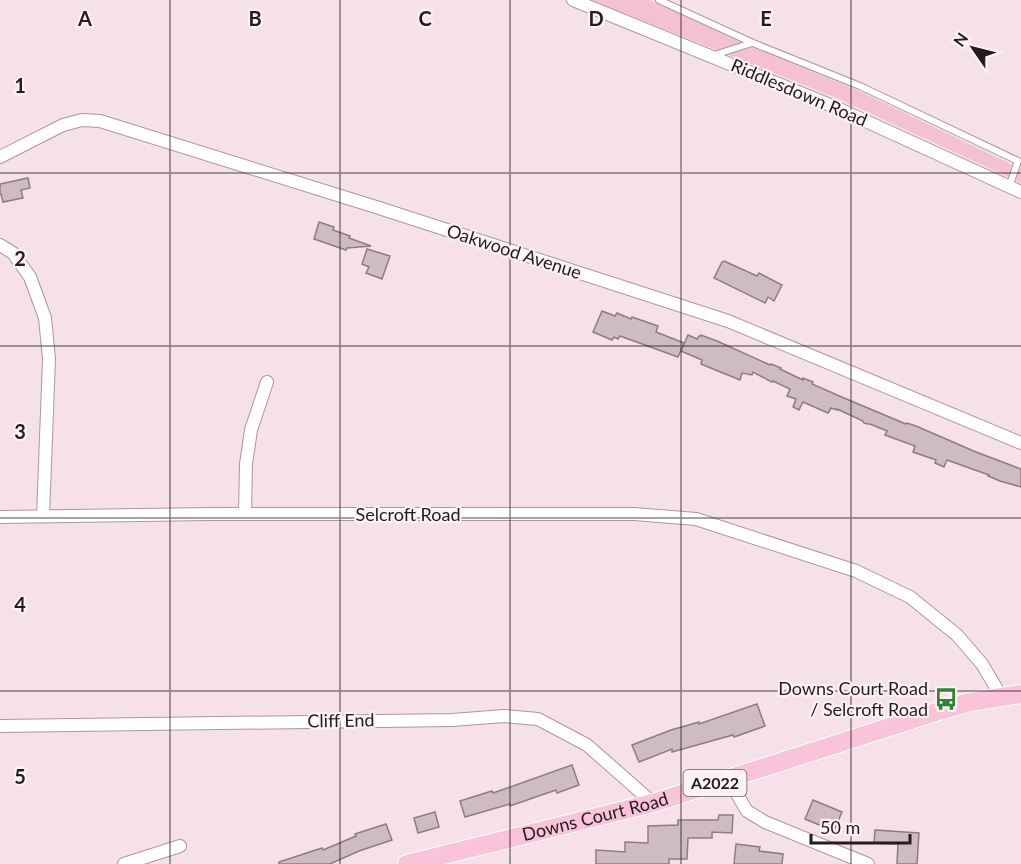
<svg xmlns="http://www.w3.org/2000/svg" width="1021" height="864" font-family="Lato,sans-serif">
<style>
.green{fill:#f4c1d4}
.building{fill:#cfbcc3;stroke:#8e7c83;stroke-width:1.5}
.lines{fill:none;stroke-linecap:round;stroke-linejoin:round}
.service-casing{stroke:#ab989f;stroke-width:8}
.minor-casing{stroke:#ab989f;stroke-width:14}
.primary-casing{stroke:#fff;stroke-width:20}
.service{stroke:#fff;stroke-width:6}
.minor{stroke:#fff;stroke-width:12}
.primary{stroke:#f9c3d9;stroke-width:18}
.grid{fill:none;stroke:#241d1f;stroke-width:1.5;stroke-opacity:0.55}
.labels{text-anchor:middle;stroke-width:4.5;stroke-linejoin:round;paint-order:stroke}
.shield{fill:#fdf1f5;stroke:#655d5f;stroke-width:1.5}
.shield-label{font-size:16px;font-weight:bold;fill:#241d1f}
.street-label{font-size:18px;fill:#241d1f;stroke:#fdf1f5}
.poi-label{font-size:18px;fill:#241d1f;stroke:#fdf1f5;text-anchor:end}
.grid-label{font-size:20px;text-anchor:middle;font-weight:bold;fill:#241d1f;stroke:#fdf1f5;stroke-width:4.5;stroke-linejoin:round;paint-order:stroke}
</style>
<rect width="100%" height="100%" fill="#f6e1e9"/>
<path class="green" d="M591,0h58l97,44 111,46 164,79v14l-182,-84z"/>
<g class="building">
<path d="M28,178l2,10 -9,2 2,8 -20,4 -2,-8h-1v-10z"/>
<path d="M319,222l15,5 -1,3 17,6 -1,2 22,8 -24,2 -1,2 -32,-11z"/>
<path d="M367,249l23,7 -8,23 -16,-6 3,-6 -7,-3z"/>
<path d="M724,261l33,15 2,-3 23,12 -8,16 -6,-4 -3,6 -51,-25 8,-16z"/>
<path d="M602,311l13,5 2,-3 14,6 1,-2 26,9 -2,6 28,11 -6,14 -58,-21 -2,3 -4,-2 -2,3 -19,-8z"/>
<path d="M688,335l9,4 2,-3h2v-1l16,6 53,24 1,-1 10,4 -1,1 23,11v-2l10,4 -1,2 32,14 62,26 1,-1 9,3 60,26 45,17v18l-21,-6 -12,-5 1,-1 -42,-15 -3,7 -9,-4 1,-3 -23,-8 2,-6 -30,-11 2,-4 -17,-7h-2l-4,-1 -1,-2 -26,-12v1l-6,-2 -3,5 -25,-11 -4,8 -6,-3 3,-8 -9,-3 3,-7 -17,-8 -1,1 -19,-10 -1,3 -10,-2 -2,7 -39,-16 1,-4 -21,-9z"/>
<path d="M757,704l8,22 -31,11 -1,-2 -61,17v-3l-33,13 -7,-17 39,-15 28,-8v2z"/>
<path d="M572,765l7,20 -22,8 -1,-3 -46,16v-2l-45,13 -5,-16 32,-10 1,2z"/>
<path d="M813,800l29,12 -8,19 -29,-12z"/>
<path d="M435,812l4,15 -21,6 -4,-15z"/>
<path d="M719,815h14l-1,18 -20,-1v6h-24l-1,21h-18v5h-73v-14l29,2v-10l23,1v-17l30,-1v-5h40z"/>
<path d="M386,824l6,16 -33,11 -29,13h-51v-2l43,-14 1,2 33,-14 -1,-2z"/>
<path d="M875,830l44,3 -2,31h-20l1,-20 -24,-1z"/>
<path d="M736,844l24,3 -1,4 24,3 -1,10h-48z"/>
</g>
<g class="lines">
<g class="service-casing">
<g id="service">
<path d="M659,0l94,43 107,43 158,75 -9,26"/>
<path d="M714,55l38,-12"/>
</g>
</g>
<g class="minor-casing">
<g id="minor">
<path d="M573,0l262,107 186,85"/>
<path d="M0,157l63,-32 19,-5 18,1 276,86 352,114 293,122"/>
<path d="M0,245l13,8 17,24 15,41 4,41 -6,157"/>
<path d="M245,514l1,-50 5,-34 16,-48"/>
<path d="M0,517l210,-3h424l62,5 160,52 54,26 47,38 25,29 19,32"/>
<path d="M0,726l452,-6 52,-4 34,3 49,26 66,58"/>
<path d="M732,778l6,18 9,15 18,11 103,42"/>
<path d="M124,864l56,-18"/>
</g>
</g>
<g class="primary-casing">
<g id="primary">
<path id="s1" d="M407,864l246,-61 286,-92 31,-9 51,-8"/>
</g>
</g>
<use href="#service" class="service"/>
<use href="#minor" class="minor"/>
<use href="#primary" class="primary"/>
</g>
<path class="grid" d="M170,0v864M340,0v864M510,0v864M681,0v864M851,0v864M0,173h1021M0,346h1021M0,518h1021M0,691h1021"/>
<defs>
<g id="bus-bare" transform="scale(1.8)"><path d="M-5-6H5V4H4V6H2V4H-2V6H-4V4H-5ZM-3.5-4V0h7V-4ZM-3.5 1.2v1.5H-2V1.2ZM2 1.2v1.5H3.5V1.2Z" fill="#2e8432" stroke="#fdf1f5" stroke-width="2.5" paint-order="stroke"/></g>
</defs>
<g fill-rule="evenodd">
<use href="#bus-bare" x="946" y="699"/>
</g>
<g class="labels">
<rect class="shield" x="683.5" y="770" width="63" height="26" rx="4.5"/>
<g class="shield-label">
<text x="715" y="789">A2022</text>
</g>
<g class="street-label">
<text transform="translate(799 93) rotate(23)" y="6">Riddlesdown Road</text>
<text transform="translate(514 252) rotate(18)" y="6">Oakwood Avenue</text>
<text x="408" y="521">Selcroft Road</text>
<text transform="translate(341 721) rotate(-1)" y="6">Cliff End</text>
<text dy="6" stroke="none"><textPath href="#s1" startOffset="194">Downs Court Road</textPath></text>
</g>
<g class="poi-label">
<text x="928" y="695">Downs Court Road<tspan x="928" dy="21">/ Selcroft Road</tspan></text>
</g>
</g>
<g class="grid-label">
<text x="85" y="26">A</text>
<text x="255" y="26">B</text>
<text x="425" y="26">C</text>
<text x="596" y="26">D</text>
<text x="766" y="26">E</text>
<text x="20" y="93">1</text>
<text x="20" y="266">2</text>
<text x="20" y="439">3</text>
<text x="20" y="612">4</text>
<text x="20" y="784">5</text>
</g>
<g transform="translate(973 48) rotate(305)" stroke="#fdf1f5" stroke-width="4.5" paint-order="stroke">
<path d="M0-4.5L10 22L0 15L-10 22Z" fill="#241d1f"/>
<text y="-9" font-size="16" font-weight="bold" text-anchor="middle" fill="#241d1f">N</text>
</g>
<path d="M811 834v9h99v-9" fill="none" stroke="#241d1f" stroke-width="3"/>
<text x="820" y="834" font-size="18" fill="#241d1f" stroke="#fdf1f5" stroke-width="4.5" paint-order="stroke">50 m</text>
</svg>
